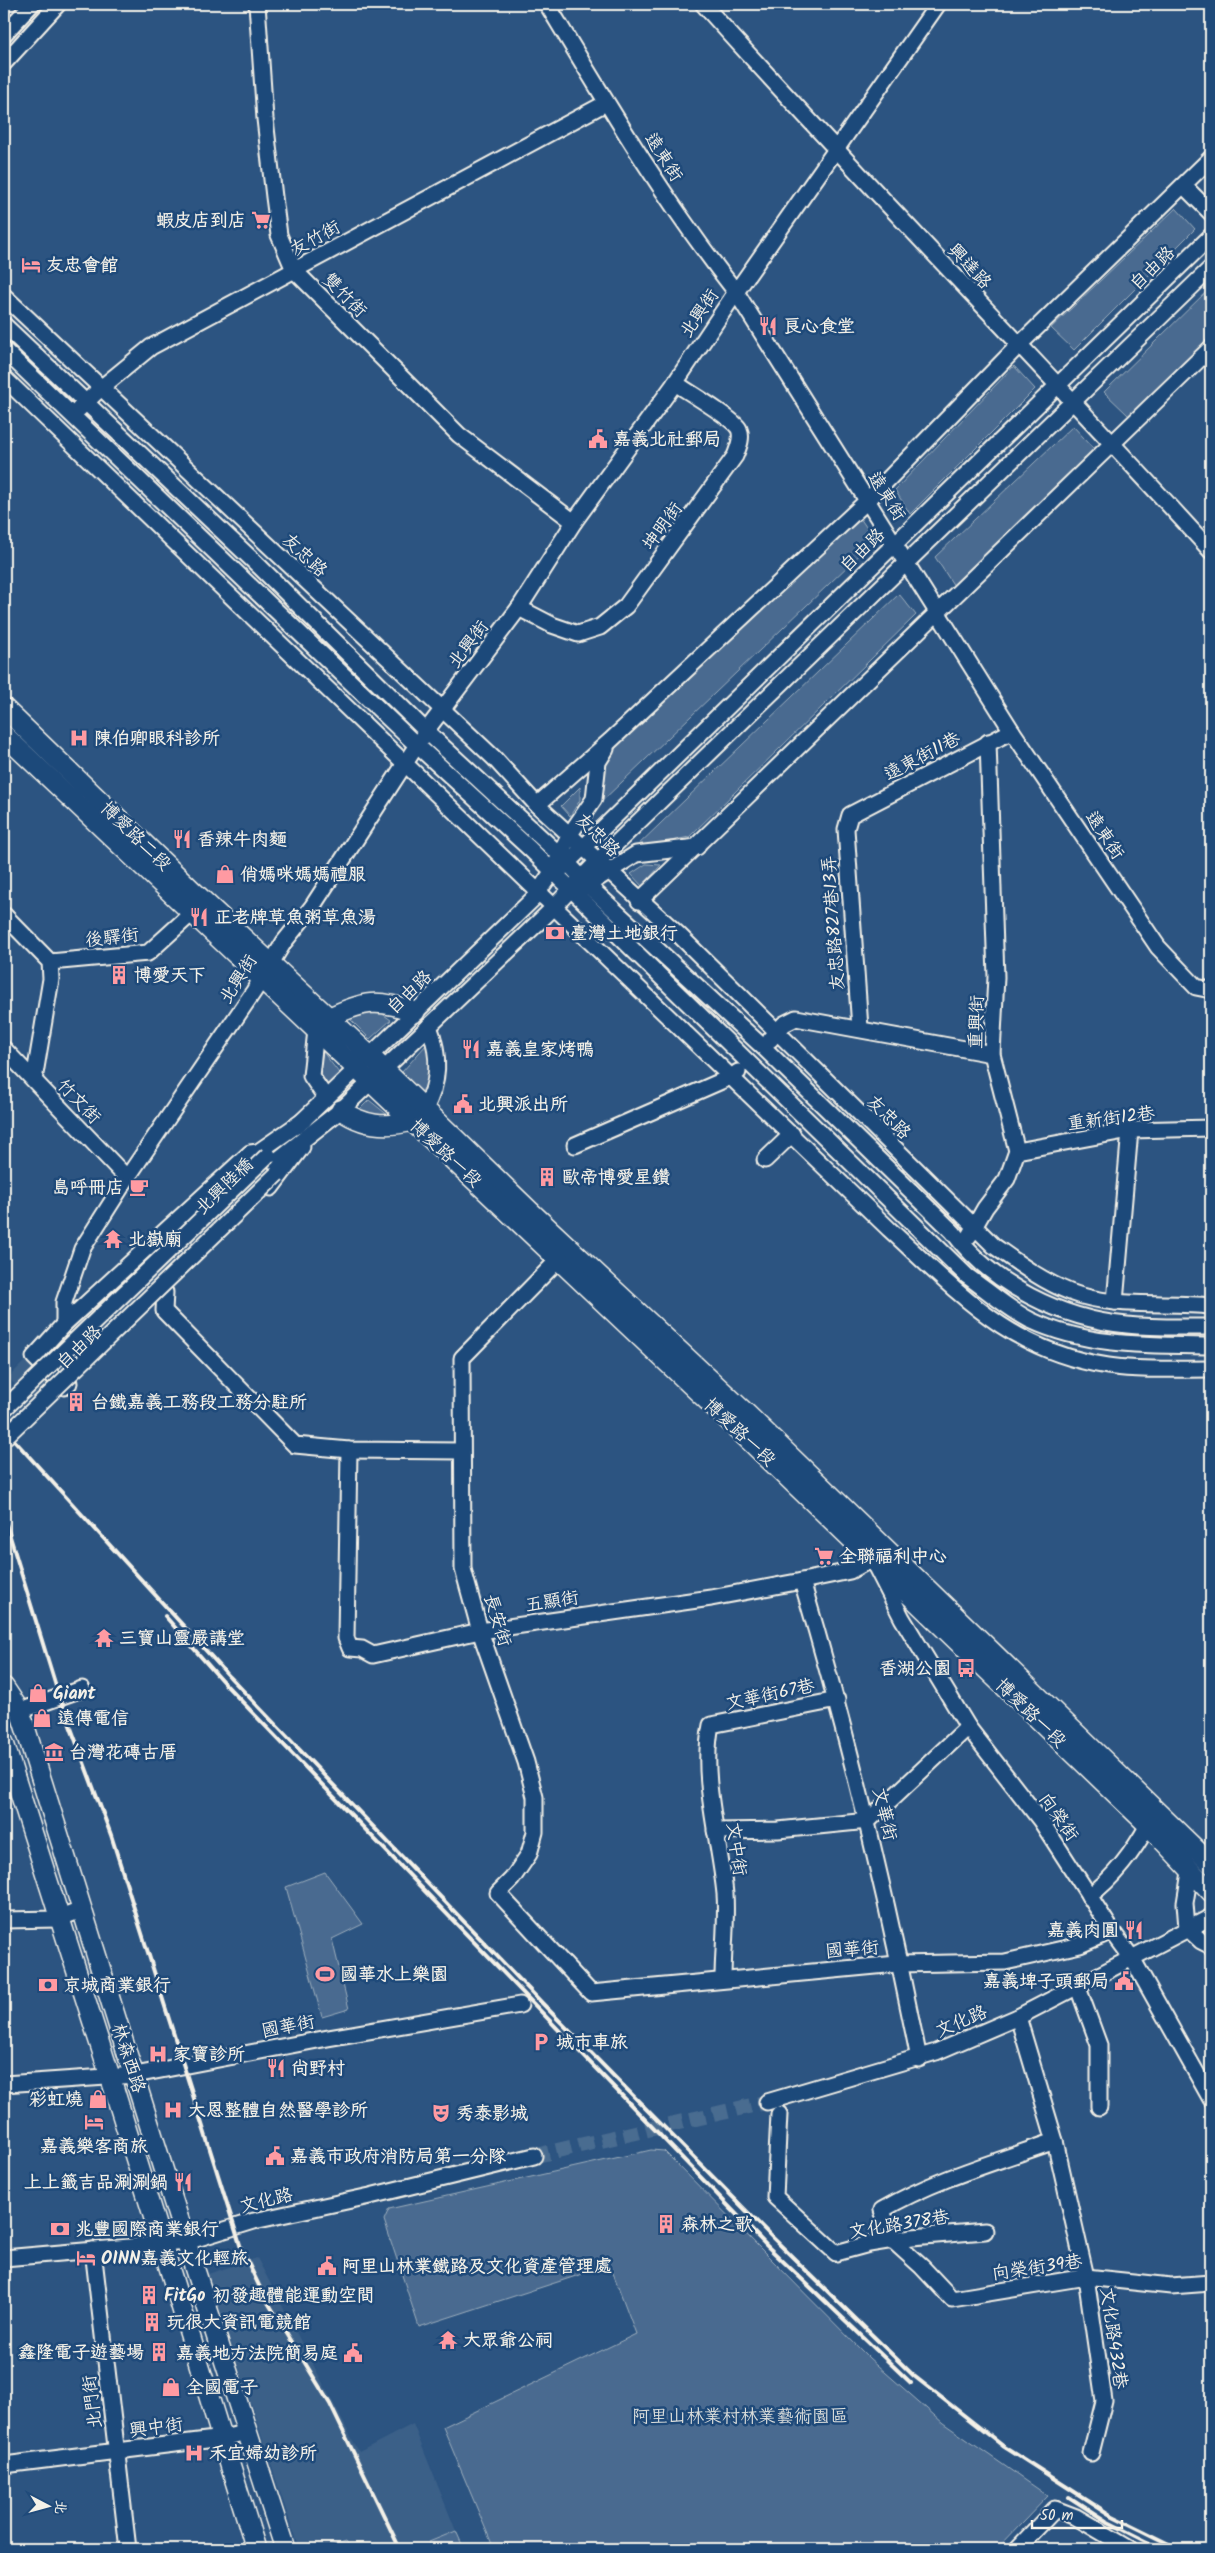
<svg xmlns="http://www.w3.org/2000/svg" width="1215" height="2553" font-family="Kalam,'LXGW WenKai TC',sans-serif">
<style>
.built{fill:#3b6088}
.green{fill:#496b90;stroke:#9eaebc}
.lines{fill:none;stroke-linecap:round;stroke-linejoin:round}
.minor-tunnel{stroke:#4a6c90;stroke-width:15;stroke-dasharray:15 8;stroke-linecap:butt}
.minor-casing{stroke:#f4f1e8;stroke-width:19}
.major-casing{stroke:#f4f1e8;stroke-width:22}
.minor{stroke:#1f4a7a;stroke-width:15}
.major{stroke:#1f4a7a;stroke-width:19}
.rail{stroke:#f4f1e8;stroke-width:4}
.minor-bridge-casing{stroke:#f4f1e8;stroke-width:19;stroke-linecap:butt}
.minor-bridge{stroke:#1f4a7a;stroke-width:15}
.labels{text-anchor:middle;stroke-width:5;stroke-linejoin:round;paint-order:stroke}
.street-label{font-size:18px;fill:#f4f1e8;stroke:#1f4a7a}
.poi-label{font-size:18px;font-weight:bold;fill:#f4f1e8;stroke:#1f4a7a;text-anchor:start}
.park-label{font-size:18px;fill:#dadddb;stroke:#1f4a7a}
</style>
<rect width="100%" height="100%" fill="#2c5481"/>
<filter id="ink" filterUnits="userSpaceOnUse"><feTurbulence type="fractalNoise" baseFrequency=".02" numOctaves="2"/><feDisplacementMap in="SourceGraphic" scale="10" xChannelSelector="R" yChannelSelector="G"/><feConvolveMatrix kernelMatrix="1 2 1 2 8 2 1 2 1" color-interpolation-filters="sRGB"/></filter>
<g filter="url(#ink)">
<g class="built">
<path d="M66,1330l24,25 -29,27 -23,-24z"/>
<path d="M30,1356l33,34 -21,20 -34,-32z"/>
<path d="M257,2258l102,194 54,-28 43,107 -27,11 3,7h-80l-6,-8 -23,8h-24l-91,-275z"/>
</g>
<g class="green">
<path d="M1176,208l19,21 -121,121 -23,-22z"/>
<path d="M1211,287v48l-82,81 -25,-24z"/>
<path d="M1014,366l21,23 -125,125 -15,-24z"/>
<path d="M1073,426l22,24 -141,136 -19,-29z"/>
<path d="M860,518l15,22 -276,264 7,-48z"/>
<path d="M899,594l17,21 -227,222 -55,12z"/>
<path d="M580,787v13l-10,16 -9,-10z"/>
<path d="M646,864l15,1 -19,21 -11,-12z"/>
<path d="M369,1010l12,3 10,7 -21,19 -23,-23z"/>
<path d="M426,1045c6,16 8,33 -5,47l-19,-20z"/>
<path d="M323,1052l16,21 -17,17 -4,-17z"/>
<path d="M369,1100l25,20 -47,2z"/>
<path d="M325,1872l38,52 -31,15 17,70 -27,8 -36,-130z"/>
<path d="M651,2150l13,1 205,207 74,65 105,73 -51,53h-503l-51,-122 193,-93 -26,-69 -191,62 -35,-107 5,-11z"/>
<path d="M456,2531l8,18h-32l-3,-7z"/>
<path d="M346,2541l6,8h-29z"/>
</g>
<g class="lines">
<g class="minor-tunnel">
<path d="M64,1324l33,32"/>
<path d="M534,2156l233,-54"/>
</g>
<g class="minor-casing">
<g id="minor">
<path d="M257,4l8,115 9,78 5,38 15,35 165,165 115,87"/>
<path d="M547,4c59,98 118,198 189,288l276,439 146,216 38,40 15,3"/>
<path d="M703,4c166,185 341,363 508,547"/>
<path d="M4,34l28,-30"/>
<path d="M4,63l54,-59"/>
<path d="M1184,186l27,27"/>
<path d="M4,296l490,462 43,47 142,130 315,311c24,17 48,35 76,46 44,17 95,9 141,14"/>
<path d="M4,325l256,242 166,164 135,125 33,35 170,157 189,184c39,53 109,87 174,93 28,3 56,2 84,2"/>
<path d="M4,350l404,387 122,112 437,427c21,15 40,32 63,44 57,27 119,25 181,26"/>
<path d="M4,378l885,851c70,64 120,122 219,137 34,5 69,3 103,3"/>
<path d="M79,409l23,-22 49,-40 455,-244"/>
<path d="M519,608l33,17 26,9 22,-7 26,-21 109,-150c3,-8 8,-18 4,-27 -5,-10 -52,-38 -64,-46"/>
<path d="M537,805l73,-64 258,-241 150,-154 193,-188"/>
<path d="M561,869l650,-633"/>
<path d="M580,890l56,-36 61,-7"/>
<path d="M639,901l572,-553"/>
<path d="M4,915l46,47 1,17 -17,101"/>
<path d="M50,962l98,-9 44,-40"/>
<path d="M860,1028l-14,-199 4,-14 162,-84"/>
<path d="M316,1030l-5,46 15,22"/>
<path d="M770,1040l14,-16 12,-6 196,36"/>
<path d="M4,1049l123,129"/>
<path d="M424,1110c16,-26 16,-56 5,-84"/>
<path d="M297,1126l237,-228 18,-26 18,-38 24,-35 4,-37 8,-13"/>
<path d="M575,1145l158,-69 5,-4"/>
<path d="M1017,1151l113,-21 81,-2"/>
<path d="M765,1160l27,-26"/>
<path d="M275,1162l66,-52 206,-196 51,-53 613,-593"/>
<path d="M271,1188l31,-41"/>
<path d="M969,1236l16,-28 22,-29 10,-28 -25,-97 4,-77 -8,-235"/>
<path d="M568,1254l-9,5 -97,99 1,211 17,62 46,131 9,35v35l-6,22 -17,25 -14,14 93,100 306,-29 108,-2 75,-17 32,-14"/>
<path d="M165,1292l-1,19 131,134 54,5 112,1"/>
<path d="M1115,1302l15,-172"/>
<path d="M64,1324v-22l18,-53 45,-71 127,-187 30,-49 28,-35 114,-176 93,-123 55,-86 101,-139 61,-91 202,-288"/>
<path d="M69,1383l-5,4 -30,-30 30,-33 186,-171 8,-1 46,-32"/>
<path d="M349,1450l-3,188 4,10 12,1 11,6 107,-24 231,-33 91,-17 48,-10 22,-12h10"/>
<path d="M876,1567l26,51 66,109 73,94 71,110 20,27 79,141"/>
<path d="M802,1581c47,158 85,317 117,478"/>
<path d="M20,1711l62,-22"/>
<path d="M715,1831l63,-1 90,-9 100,-94"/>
<path d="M1190,1872l-5,31 2,25 14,13 10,5"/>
<path d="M1089,1896c24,-17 45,-45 59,-71"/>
<path d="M4,1920l54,-1 23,-9"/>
<path d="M723,1979c0,-27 4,-60 2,-85 -5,-53 -25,-117 -14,-169l126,-25"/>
<path d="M1077,1985l22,60v62"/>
<path d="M1018,2017l37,124 31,136 18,124 -13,52"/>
<path d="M4,2084l131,-9 193,-37 192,-33"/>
<path d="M767,2102l169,-50 82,-35 193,-100"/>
<path d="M779,2114l-4,83 61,56 33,-9 43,-7 73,-6"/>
<path d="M1055,2141c-59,21 -120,38 -173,69l10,30 30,27 30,32 134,-22 85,9 40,-3"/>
<path d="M93,2250l35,299"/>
<path d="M4,2258l182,-16 68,-21 116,-25 164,-40"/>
<path d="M4,2465l219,-27 25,-6"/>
<path d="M1017,2549l38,-40 21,8 54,32"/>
</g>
</g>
<g class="major-casing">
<g id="major">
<path d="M4,708l188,182 177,165 161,156 218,204 463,449"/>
<path d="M4,735l726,687 418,403 63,67"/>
<path d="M328,1018c35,-17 50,-20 87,-6"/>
<path d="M341,1110c22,16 45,18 71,11"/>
<path d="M4,1687l16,24 166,531 99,307"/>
<path d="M4,1743l106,333 146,473"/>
</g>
</g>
<use href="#minor" class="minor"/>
<use href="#major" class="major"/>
<g class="rail">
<path d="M4,1429l226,248 312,326 230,234 142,139 89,70 106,68 71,35"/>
<path d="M4,1517l55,179 52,139 130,413 23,48 66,108 70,145"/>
<path d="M165,1616l60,68 542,562 144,137"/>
<path d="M1069,2497l37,24 56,28"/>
</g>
<g class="minor-bridge-casing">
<g id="minor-bridge">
<path d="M4,1409l264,-254"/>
<path d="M4,1438l273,-264"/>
</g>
</g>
<use href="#minor-bridge" class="minor-bridge"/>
</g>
</g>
<defs>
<g id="supermarket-bare" transform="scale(1.5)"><path d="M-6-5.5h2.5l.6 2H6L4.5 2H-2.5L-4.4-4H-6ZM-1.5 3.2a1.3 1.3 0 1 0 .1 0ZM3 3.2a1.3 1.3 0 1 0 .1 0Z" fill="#ff9aa2" stroke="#1f4a7a" stroke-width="2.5" paint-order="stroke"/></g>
<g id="hotel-bare" transform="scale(1.5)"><path d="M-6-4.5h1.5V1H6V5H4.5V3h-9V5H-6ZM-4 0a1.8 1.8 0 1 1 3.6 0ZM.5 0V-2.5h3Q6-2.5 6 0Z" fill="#ff9aa2" stroke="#1f4a7a" stroke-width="2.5" paint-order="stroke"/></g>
<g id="restaurant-bare" transform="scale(1.5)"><path d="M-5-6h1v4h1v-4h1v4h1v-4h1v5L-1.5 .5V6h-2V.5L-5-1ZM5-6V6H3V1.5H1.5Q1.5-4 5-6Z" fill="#ff9aa2" stroke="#1f4a7a" stroke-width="2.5" paint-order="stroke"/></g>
<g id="civic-bare" transform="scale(1.5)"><path d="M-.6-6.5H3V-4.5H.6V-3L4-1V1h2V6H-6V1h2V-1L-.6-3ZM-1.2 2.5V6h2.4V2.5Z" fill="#ff9aa2" stroke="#1f4a7a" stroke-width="2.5" paint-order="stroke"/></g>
<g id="hospital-bare" transform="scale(1.5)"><path d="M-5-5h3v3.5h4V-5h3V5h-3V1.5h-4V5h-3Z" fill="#ff9aa2" stroke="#1f4a7a" stroke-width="2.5" paint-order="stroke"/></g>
<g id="shop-bare" transform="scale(1.5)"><path d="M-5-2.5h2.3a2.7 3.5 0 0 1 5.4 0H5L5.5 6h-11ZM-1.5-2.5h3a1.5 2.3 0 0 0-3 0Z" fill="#ff9aa2" stroke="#1f4a7a" stroke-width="2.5" paint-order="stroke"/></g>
<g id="bank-bare" transform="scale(1.5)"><path d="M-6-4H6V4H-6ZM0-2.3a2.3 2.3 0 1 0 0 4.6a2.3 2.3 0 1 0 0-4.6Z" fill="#ff9aa2" stroke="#1f4a7a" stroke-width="2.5" paint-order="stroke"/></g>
<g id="building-bare" transform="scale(1.5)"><path d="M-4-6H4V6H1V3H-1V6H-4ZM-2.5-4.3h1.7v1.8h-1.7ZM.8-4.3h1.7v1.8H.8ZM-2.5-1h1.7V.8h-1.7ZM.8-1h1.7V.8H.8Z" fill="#ff9aa2" stroke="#1f4a7a" stroke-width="2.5" paint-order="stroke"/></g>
<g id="cafe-bare" transform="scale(1.5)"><path d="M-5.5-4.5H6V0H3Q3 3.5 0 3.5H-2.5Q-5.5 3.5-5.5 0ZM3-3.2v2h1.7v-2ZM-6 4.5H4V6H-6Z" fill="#ff9aa2" stroke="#1f4a7a" stroke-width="2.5" paint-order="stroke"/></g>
<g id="temple-bare" transform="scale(1.5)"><path d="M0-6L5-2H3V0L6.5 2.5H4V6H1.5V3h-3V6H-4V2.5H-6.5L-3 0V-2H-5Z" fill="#ff9aa2" stroke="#1f4a7a" stroke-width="2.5" paint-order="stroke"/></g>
<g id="bus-bare" transform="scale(1.5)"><path d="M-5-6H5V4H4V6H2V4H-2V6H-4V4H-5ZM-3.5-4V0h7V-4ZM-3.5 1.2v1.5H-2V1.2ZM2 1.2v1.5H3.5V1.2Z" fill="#ff9aa2" stroke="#1f4a7a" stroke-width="2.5" paint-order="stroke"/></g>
<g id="museum-bare" transform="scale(1.5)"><path d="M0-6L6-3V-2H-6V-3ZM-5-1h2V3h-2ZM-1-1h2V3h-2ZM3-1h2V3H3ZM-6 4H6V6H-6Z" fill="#ff9aa2" stroke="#1f4a7a" stroke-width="2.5" paint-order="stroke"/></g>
<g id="stadium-bare" transform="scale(1.5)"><path d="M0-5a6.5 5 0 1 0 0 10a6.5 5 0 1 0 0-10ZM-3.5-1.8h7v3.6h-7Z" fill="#ff9aa2" stroke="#1f4a7a" stroke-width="2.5" paint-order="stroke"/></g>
<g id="parking-bare" transform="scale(1.5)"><path d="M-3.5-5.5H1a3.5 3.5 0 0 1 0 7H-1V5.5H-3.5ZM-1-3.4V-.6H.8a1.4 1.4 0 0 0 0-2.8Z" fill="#ff9aa2" stroke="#1f4a7a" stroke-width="2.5" paint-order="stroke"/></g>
<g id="theatre-bare" transform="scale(1.5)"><path d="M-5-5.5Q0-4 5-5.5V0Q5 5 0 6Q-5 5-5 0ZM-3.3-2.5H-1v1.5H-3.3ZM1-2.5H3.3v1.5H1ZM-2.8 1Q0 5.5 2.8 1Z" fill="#ff9aa2" stroke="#1f4a7a" stroke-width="2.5" paint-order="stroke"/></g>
</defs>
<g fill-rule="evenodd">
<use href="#supermarket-bare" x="261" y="220"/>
<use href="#hotel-bare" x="31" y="265"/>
<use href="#restaurant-bare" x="768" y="326"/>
<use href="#civic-bare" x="598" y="439"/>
<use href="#hospital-bare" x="79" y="738"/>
<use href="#restaurant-bare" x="182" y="839"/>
<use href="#shop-bare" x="225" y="874"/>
<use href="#restaurant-bare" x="199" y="917"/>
<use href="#bank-bare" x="555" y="933"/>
<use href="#building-bare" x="119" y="975"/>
<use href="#restaurant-bare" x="471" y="1049"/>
<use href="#civic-bare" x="463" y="1104"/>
<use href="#building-bare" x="547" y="1177"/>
<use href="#cafe-bare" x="139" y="1187"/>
<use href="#temple-bare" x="113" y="1239"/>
<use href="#building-bare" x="76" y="1402"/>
<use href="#supermarket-bare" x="824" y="1556"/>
<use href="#temple-bare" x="104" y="1638"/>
<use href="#bus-bare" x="966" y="1668"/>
<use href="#shop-bare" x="38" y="1693"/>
<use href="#shop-bare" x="42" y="1718"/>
<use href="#museum-bare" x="54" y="1752"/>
<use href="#restaurant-bare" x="1134" y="1930"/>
<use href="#stadium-bare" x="325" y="1974"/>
<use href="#civic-bare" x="1124" y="1981"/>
<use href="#bank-bare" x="48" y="1985"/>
<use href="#parking-bare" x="541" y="2042"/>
<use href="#hospital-bare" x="158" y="2054"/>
<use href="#restaurant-bare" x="276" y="2068"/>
<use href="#shop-bare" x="98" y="2099"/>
<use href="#hospital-bare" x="173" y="2110"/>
<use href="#theatre-bare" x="441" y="2113"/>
<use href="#hotel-bare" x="94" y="2122"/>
<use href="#civic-bare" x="275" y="2156"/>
<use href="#restaurant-bare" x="183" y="2182"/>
<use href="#building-bare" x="666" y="2224"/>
<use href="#bank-bare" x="60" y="2229"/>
<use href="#hotel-bare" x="86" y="2258"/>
<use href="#civic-bare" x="327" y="2266"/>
<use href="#building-bare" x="149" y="2295"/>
<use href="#building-bare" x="152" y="2322"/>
<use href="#temple-bare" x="448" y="2340"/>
<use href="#building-bare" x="159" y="2352"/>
<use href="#civic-bare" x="353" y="2353"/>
<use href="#shop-bare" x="171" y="2387"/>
<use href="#hospital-bare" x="194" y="2453"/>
</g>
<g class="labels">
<g class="street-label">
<text transform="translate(664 157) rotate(57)" y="6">遠東街</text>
<text transform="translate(315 238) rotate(-29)" y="6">友竹街</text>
<text transform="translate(970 266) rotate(47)" y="6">興達路</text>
<text transform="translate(1152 268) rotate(-44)" y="6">自由路</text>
<text transform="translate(345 295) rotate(45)" y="6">雙竹街</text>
<text transform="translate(699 313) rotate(-56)" y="6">北興街</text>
<text transform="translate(887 496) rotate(58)" y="6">遠東街</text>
<text transform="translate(662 526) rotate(-54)" y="6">坤明街</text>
<text transform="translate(862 550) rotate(-44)" y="6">自由路</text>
<text transform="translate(305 555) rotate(43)" y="6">友忠路</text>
<text transform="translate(468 644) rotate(-53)" y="6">北興街</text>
<text transform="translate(922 756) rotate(-28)" y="6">遠東街11巷</text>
<text transform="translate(598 835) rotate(44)" y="6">友忠路</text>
<text transform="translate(1105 835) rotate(56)" y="6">遠東街</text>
<text transform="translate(136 836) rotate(44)" y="6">博愛路二段</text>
<text transform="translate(833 923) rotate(-94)" y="6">友忠路827巷13弄</text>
<text transform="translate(112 937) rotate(-6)" y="6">後驛街</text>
<text transform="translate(238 979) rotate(-58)" y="6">北興街</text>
<text transform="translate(409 992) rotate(-44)" y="6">自由路</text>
<text transform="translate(976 1022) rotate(-88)" y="6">重興街</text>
<text transform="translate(79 1101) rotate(46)" y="6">竹文街</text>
<text transform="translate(889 1117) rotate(45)" y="6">友忠路</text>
<text transform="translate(1111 1118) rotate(-7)" y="6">重新街12巷</text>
<text transform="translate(446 1153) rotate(43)" y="6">博愛路一段</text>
<text transform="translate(224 1186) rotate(-44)" y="6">北興陸橋</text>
<text transform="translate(79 1347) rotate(-44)" y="6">自由路</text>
<text transform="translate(740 1432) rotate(43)" y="6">博愛路一段</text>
<text transform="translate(552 1601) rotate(-9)" y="6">五顯街</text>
<text transform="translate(498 1620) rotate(73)" y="6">長安街</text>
<text transform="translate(770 1694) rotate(-12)" y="6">文華街67巷</text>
<text transform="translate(1031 1713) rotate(44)" y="6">博愛路一段</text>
<text transform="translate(885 1814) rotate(77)" y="6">文華街</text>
<text transform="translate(1059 1817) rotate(55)" y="6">向榮街</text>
<text transform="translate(737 1849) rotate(82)" y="6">文中街</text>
<text transform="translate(852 1949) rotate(-5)" y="6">國華街</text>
<text transform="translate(961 2021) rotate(-23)" y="6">文化路</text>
<text transform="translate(288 2026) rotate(-11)" y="6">國華街</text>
<text transform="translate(129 2058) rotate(72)" y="6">林森西路</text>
<text transform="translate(266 2200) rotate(-14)" y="6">文化路</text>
<text transform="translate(899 2224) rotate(-9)" y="6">文化路378巷</text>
<text transform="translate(1037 2267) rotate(-8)" y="6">向榮街39巷</text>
<text transform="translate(1114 2338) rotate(82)" y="6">文化路432巷</text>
<text transform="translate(92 2402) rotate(-97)" y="6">北門街</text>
<text transform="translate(156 2427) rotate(-7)" y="6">興中街</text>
</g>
<g class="poi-label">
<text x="246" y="226" text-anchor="end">蝦皮店到店</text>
<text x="46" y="271">友忠會館</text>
<text x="783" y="332">良心食堂</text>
<text x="613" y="445">嘉義北社郵局</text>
<text x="94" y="744">陳伯卿眼科診所</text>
<text x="197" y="845">香辣牛肉麵</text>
<text x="240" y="880">俏媽咪媽媽禮服</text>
<text x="214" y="923">正老牌草魚粥草魚湯</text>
<text x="570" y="939">臺灣土地銀行</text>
<text x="134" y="981">博愛天下</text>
<text x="486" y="1055">嘉義皇家烤鴨</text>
<text x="478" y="1110">北興派出所</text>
<text x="562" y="1183">歐帝博愛星鑽</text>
<text x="124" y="1193" text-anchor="end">島呼冊店</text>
<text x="128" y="1245">北嶽廟</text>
<text x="91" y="1408">台鐵嘉義工務段工務分駐所</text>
<text x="839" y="1562">全聯福利中心</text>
<text x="119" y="1644">三寶山靈嚴講堂</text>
<text x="951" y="1674" text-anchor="end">香湖公園</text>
<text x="53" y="1699">Giant</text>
<text x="57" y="1724">遠傳電信</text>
<text x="69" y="1758">台灣花磚古厝</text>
<text x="1119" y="1936" text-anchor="end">嘉義肉圓</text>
<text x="340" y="1980">國華水上樂園</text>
<text x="1109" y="1987" text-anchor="end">嘉義埤子頭郵局</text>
<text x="63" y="1991">京城商業銀行</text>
<text x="556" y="2048">城市車旅</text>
<text x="173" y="2060">家寶診所</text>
<text x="291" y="2074">尚野村</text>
<text x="83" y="2105" text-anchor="end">彩虹燒</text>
<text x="188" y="2116">大恩整體自然醫學診所</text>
<text x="456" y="2119">秀泰影城</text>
<text x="94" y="2152" text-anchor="middle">嘉義樂客商旅</text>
<text x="290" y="2162">嘉義市政府消防局第一分隊</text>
<text x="168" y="2188" text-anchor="end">上上籤吉品涮涮鍋</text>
<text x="681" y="2230">森林之歌</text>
<text x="75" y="2235">兆豐國際商業銀行</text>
<text x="101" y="2264">OINN嘉義文化輕旅</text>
<text x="342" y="2272">阿里山林業鐵路及文化資產管理處</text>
<text x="164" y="2301">FitGo 初發趣體能運動空間</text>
<text x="167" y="2328">玩很大資訊電競館</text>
<text x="463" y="2346">大眾爺公祠</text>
<text x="144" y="2358" text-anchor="end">鑫隆電子遊藝場</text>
<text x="338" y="2359" text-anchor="end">嘉義地方法院簡易庭</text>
<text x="186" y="2393">全國電子</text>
<text x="209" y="2459">禾宜婦幼診所</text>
</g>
<g class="park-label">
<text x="740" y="2422">阿里山林業村林業藝術園區</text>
</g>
</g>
<rect width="1215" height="2553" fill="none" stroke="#1f4a7a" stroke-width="20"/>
<rect x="10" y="10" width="1195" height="2533" fill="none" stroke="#f4f1e8" stroke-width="2" filter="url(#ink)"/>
<g transform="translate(48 2506) rotate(96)" stroke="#1f4a7a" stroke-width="4" paint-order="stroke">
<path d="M0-4L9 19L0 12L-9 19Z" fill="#f4f1e8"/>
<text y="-8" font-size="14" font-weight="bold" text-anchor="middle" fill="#f4f1e8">北</text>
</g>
<path d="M1032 2520v8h90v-8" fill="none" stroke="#f4f1e8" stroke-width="2.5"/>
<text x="1040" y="2520" font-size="15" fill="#f4f1e8" stroke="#1f4a7a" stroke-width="4" paint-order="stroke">50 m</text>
</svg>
